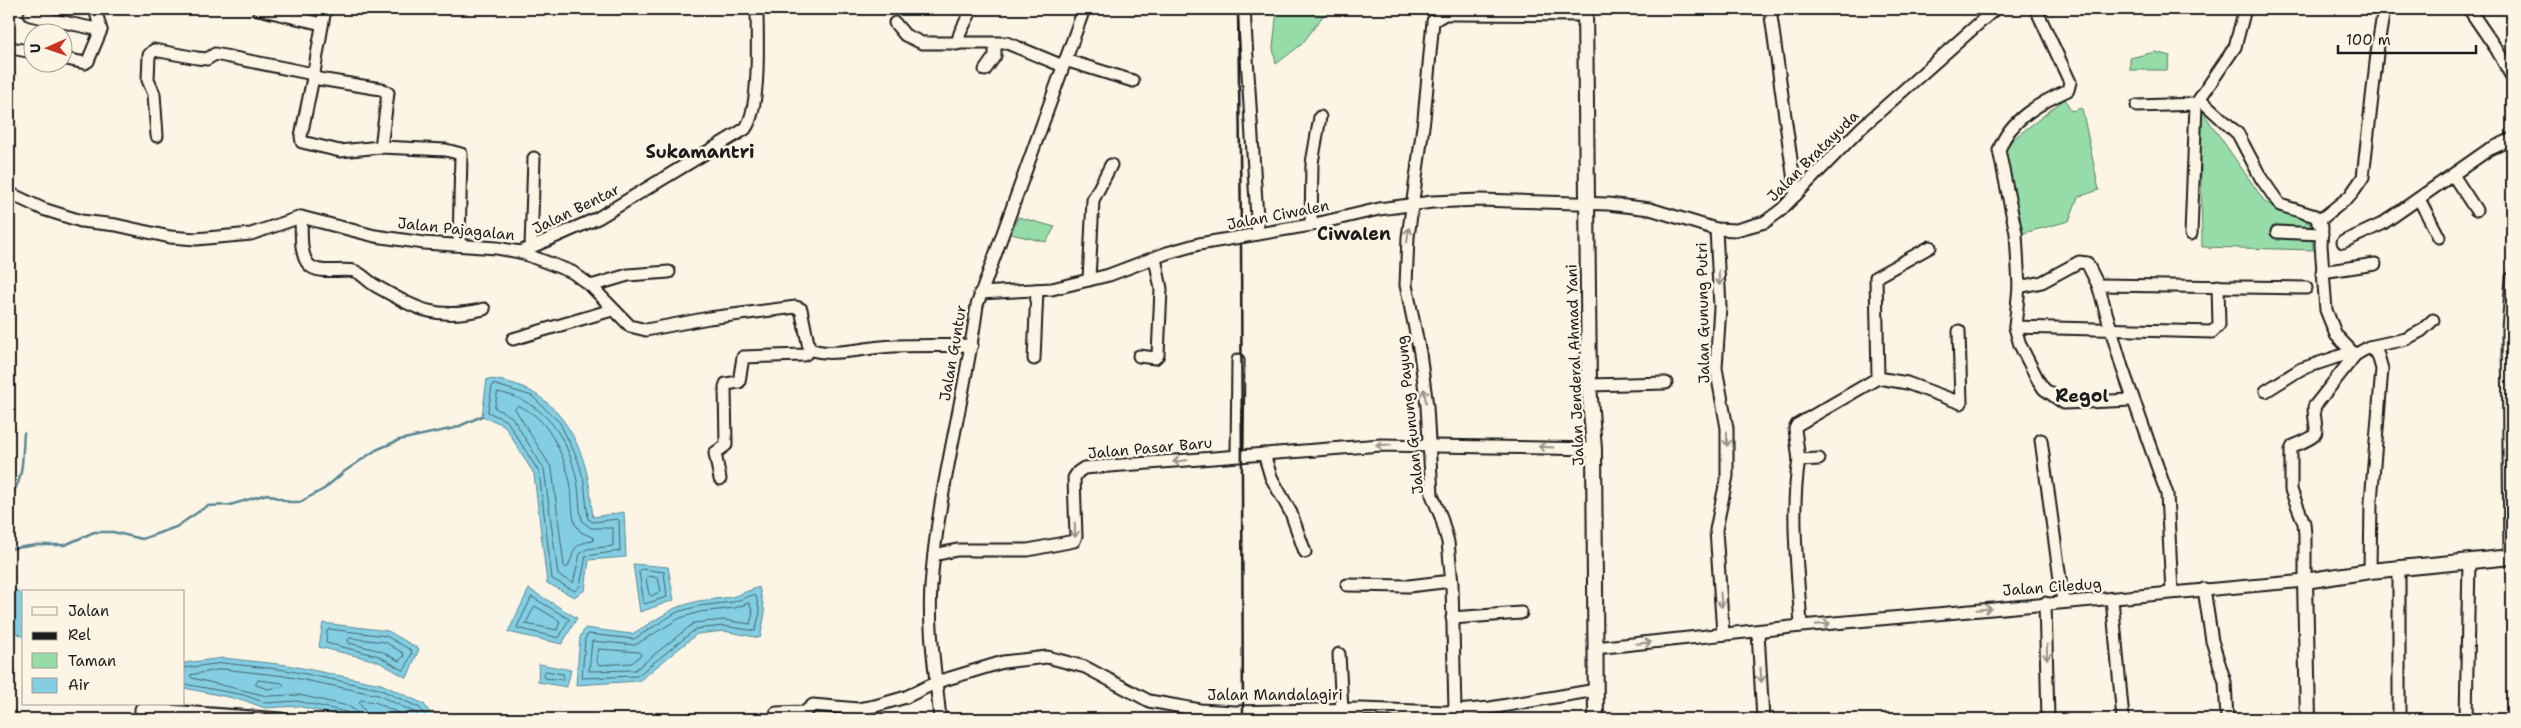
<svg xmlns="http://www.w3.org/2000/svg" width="2521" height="728" font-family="'Shantell Sans',sans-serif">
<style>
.green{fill:#96dca9;stroke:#597c62}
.water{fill:#83cee3;stroke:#5a8793}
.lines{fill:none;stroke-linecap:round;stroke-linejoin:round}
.shore{stroke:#45636c;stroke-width:1}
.stream{stroke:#5a8793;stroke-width:2.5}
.minor-casing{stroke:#1c1c1c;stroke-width:15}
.major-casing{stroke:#1c1c1c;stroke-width:18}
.minor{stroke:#fcf5e5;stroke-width:11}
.major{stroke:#fcf5e5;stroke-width:14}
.rail{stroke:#1c1c1c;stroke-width:2.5}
.oneway{stroke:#97938b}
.labels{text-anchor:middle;stroke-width:5;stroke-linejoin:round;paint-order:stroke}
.street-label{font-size:15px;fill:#1c1c1c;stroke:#fcf5e5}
.quarter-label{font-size:18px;font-weight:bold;fill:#1c1c1c;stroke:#fcf5e5}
</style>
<rect width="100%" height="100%" fill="#fcf5e5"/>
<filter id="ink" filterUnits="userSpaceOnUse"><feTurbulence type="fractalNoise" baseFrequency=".02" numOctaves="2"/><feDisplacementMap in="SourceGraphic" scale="10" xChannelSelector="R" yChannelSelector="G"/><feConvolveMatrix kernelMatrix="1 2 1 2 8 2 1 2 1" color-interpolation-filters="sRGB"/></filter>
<g filter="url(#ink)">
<g class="green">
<path d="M1277,9h51l-26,35 -26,20 -3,-16z"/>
<path d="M2155,52l15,4 -3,14h-37v-12z"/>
<path d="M2065,99l6,12 11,-3 17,82 -21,7 -9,24 -49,13 -17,-87z"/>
<path d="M2200,108l65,94 46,22 2,26 -111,-3z"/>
<path d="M1018,217l37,10 -9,15 -35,-8z"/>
</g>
<g class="water">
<path d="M487,379c56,2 91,48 101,100 3,12 3,26 5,38l31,-5 2,45 -37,3 -4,30 -11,7 -27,-14 -13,-109 -30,-49 -22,-9z"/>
<path d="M633,564l35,3 6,33 -34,12z"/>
<path d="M9,585l15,11v41l-15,-8z"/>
<path d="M759,587l6,26 -5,25 -36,-7 -27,3 -58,47 -63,4 4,-48 5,-9 47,6 43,-26 23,-7 34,-4z"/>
<path d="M529,589l48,29 -15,26 -54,-12z"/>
<path d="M323,623l65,8 31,18 -12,29 -30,-17 -58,-14z"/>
<path d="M223,658l64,7 94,19 43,20 10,15h-80l-57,-13 -32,2 -22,-8 -59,-12v-25z"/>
<path d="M539,664l32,6 -4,17 -29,-5z"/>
</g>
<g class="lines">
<g class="shore">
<path d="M493,384l39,12 28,27 18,37 6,21 4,38 5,3 24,-3 2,1 1,31 -34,5 -6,30 -5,5 -23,-12 -13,-107 -32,-51 -19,-9z"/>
<path d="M498,392c46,9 70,44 79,89 3,13 1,28 6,41l8,6h22v18l-26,3 -7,5 -7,29 -15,-8 -14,-106 -32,-52 -17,-9z"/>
<path d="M518,406c29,9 46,49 52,76 3,14 1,29 5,42l6,8 13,6 -1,3c-24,3 -17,12 -26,27l-3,-2 -12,-97 -37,-60z"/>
<path d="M642,569l22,3 3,25 -23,7 -5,-32z"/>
<path d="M649,576l9,2 3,13 -10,5 -2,-2 -3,-15z"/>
<path d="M753,595l3,1 4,17 -5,18 -31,-5 -28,3 -59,47 -55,2 3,-39 3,-5 46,5 43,-27 22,-6 34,-4z"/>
<path d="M532,597l37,22 -10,19 -42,-10z"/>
<path d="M749,603l4,10 -3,11 -26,-4 -30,3 -59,47 -46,1 3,-30 43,4 45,-27 20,-6 35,-4z"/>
<path d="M535,606l25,15 -3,9 -31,-6z"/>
<path d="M329,629l57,7 25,14 1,3 -7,16 -3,1 -23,-14 -53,-13 1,-12z"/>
<path d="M350,638l35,4 18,11 1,3 -5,5 -18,-10 -32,-8 -1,-3z"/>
<path d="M599,649l40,3 2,3 -9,8 -33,2 -2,-3z"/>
<path d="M184,668l39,-5 63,7 93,19 41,19 8,11"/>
<path d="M546,671l17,3 1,6 -19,-2 -1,-5z"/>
<path d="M258,680l24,3 2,3 -16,3 -12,-4z"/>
<path d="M184,684l60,11 22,8 31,-2 49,11 5,2 1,5"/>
<path d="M358,719l-2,-8 -8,-5 -49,-11 -32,1 -75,-18 -2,-3 33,-6 62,7 93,19 38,18 5,6"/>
<path d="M366,719l-1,-8 -6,-8 2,-3 14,2 36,17"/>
</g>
<g class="stream">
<path d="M9,496c16,-13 13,-43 15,-63"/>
<path d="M9,549l28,-4h28l29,-13h19l29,7 34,-12 31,-21 23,-1 37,-11 22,8h11l24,-13 21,-18 31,-21 23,-10 56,-12 27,-12"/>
</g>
<g class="minor-casing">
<g id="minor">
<path d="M258,9l64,15"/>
<path d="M1244,9l14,225"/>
<path d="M1770,9l26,186"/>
<path d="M2036,9l34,73 -2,8c-28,13 -58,29 -69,60l17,83 3,54 -4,40 5,18 18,35 6,9 20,14 68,-3"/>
<path d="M2469,9l28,41 15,27"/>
<path d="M30,15l71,15"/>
<path d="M895,23l10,12 17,8h85l56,23"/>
<path d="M957,44l3,-11 12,-24"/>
<path d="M17,49l15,3"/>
<path d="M62,58l23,5 3,-2 13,-31 -6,-21"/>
<path d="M1065,60l68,21"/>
<path d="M985,70l10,-14v-12"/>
<path d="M313,78l12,-69"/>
<path d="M2200,99l38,35 23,44 19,27 35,11 7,11 -1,18 5,65 10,25 19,20"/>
<path d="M2137,106l59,-2"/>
<path d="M157,136l-3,-42 -6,-14 1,-25 5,-5 43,8 10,1 8,-5 98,20"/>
<path d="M381,147l-41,4 -38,-9 -1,-6 12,-58 68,11 7,4 -7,54 65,3 15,4 -2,91"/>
<path d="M2453,175l23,35"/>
<path d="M9,193l34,16 38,12 35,4 54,12 26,2 55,-5 50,-17 74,19 49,7 73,5 23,4 52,20 19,14 39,40 16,4 63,-12 87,-11 5,2 8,39c16,11 64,-2 85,-2 26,-1 52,0 78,-1"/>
<path d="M2419,199l20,38"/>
<path d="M301,217c1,14 -2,37 8,48 10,10 32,3 45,6 8,2 14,11 22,15 41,23 60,35 108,23"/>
<path d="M2320,220l30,-24 13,-19 15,-132 6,-36"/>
<path d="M1311,225l1,-62 8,-46"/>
<path d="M1716,229l4,78 -4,61 11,60v48l-11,54 7,104"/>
<path d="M2277,232l45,2"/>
<path d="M2191,234l5,-130 39,-57 10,-38"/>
<path d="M2343,242l39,-18 106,-74 24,-11"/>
<path d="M531,247l3,-89"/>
<path d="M520,252l78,-34 147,-89c16,-20 12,-93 12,-120"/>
<path d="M2322,272l53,-8"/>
<path d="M1089,280l4,-80 18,-35"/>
<path d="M2098,285l208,3"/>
<path d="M591,286l37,-11 41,-3"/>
<path d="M2019,287l23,-5 37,-20 8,1 11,22 24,82 45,127 5,98"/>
<path d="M980,293l72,-4 57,-14 58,-22 32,-9 112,-19 68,-16 53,-7 48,-2 128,4 42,5 66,20 20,1 29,-8 16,-12 80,-82 134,-119"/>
<path d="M2015,327l197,5 7,-7 -1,-39"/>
<path d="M513,339l99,-29"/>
<path d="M2369,347l9,8 4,14 -11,132 -1,70"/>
<path d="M1139,356l16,2 3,-3 3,-66 -6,-31"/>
<path d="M1034,359l3,-69"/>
<path d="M1878,378l-2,-101 54,-30"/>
<path d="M1589,385l77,-2"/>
<path d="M2266,391l35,-22 51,-17"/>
<path d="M2041,440l22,161"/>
<path d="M1264,454l7,23 20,36 14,39"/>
<path d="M1237,455l1,-95"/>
<path d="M1799,460l-4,-31 2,-4 81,-47 29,5 54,20 -2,-72"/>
<path d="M720,479l-5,-26 11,-8 -1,-58 1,-3 13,-2 4,-25 61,-2 7,-5"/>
<path d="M934,555l23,-5h71l46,-9 2,-5 -2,-58 4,-6 6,-4 297,-23 213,4"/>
<path d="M2510,557l-2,-228 4,-51"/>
<path d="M1347,585l62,1 42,-5"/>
<path d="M2204,589l8,52 13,41 2,37"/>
<path d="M2112,599l11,120"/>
<path d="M2045,603l3,116"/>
<path d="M1452,618l69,-5"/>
<path d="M1801,626c-3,-54 -11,-113 -2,-166l20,-1"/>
<path d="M1758,632l5,87"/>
<path d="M1595,648l206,-22 504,-45v-46l-1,-12 -13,-33v-40l2,-4c33,-13 21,-12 21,-39l41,-52 14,-8 37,-8 15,-8 12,-11"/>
<path d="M1339,654l3,56"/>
<path d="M1455,711l-3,-127 -4,-42 -7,-25 -9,-22 -5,-89 -7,-53 -14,-68 2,-48 16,-118 9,-98 12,-7h10l130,1"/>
<path d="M776,713l29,-1 8,-7 45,4 17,-3 31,-9 31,-15 66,-20 44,-5 38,10 64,34 51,9 35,2 126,-3 84,3 45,-4 106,-18"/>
<path d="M141,719v-10l140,10"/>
<path d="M940,719c-4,-44 -12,-88 -9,-132 6,-95 34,-187 46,-282l107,-296"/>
<path d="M2399,719v-150"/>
<path d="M2466,719l3,-158"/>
</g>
</g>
<g class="major-casing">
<g id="major">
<path d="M1585,9l4,376 5,64 2,270"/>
<path d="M2308,719l-3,-138 65,-10 142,-14"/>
</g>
</g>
<use href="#minor" class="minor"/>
<use href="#major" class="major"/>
<g class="rail">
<path d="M1238,9l3,218"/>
<path d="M1241,245l2,474"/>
</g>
</g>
<defs><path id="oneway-shaft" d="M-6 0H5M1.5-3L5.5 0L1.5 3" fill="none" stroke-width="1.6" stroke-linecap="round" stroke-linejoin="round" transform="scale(1.25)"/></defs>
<g class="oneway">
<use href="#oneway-shaft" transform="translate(1408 235) rotate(-83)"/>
<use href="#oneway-shaft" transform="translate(1719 278) rotate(87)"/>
<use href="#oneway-shaft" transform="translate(1425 396) rotate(-100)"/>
<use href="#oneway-shaft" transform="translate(1727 439) rotate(89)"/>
<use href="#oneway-shaft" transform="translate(1383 445) rotate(179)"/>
<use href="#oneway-shaft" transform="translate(1546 447) rotate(-177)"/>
<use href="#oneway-shaft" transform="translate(1180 461) rotate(174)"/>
<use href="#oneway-shaft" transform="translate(1075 530) rotate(88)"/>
<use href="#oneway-shaft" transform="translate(1721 600) rotate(86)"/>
<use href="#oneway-shaft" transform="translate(1984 609) rotate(-5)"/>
<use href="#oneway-shaft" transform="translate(1823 624) rotate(-5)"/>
<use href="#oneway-shaft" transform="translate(1644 643) rotate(-6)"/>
<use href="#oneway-shaft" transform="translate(2047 652) rotate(88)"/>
<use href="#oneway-shaft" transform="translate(1761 675) rotate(86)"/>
</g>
</g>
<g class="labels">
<g class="street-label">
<text transform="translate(1813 156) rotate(-45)" y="5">Jalan Bratayuda</text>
<text transform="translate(576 209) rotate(-26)" y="5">Jalan Bentar</text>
<text transform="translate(1278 215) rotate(-11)" y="5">Jalan Ciwalen</text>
<text transform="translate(456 229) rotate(6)" y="5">Jalan Pajagalan</text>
<text transform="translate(1703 313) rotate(-91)" y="5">Jalan Gunung Putri</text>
<text transform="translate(953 353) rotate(-80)" y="5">Jalan Guntur</text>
<text transform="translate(1575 365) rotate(-92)" y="5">Jalan Jenderal Ahmad Yani</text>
<text transform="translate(1410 415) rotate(-96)" y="5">Jalan Gunung Payung</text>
<text transform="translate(1150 448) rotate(-5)" y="5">Jalan Pasar Baru</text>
<text transform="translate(2052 587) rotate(-4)" y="5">Jalan Ciledug</text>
<text x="1275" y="700">Jalan Mandalagiri</text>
</g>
<g class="quarter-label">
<text x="700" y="158">Sukamantri</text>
<text x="1354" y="240">Ciwalen</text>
<text x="2082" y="402">Regol</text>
</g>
</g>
<rect width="2521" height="728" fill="none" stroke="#fcf5e5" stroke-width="30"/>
<rect x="15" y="15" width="2491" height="698" fill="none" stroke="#1c1c1c" stroke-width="2" filter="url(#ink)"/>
<rect x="22" y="590" width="162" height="115" fill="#fcf5e5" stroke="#a29e95"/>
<rect x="32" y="607" width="25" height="8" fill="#fcf5e5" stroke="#a29e95"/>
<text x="68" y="616" font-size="15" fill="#1c1c1c">Jalan</text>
<rect x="32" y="632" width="25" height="8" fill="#1c1c1c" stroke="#a29e95"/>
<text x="68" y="640" font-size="15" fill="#1c1c1c">Rel</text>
<rect x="32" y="653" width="25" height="15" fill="#96dca9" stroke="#a29e95"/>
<text x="68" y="666" font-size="15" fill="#1c1c1c">Taman</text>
<rect x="32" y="678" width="25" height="15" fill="#83cee3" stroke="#a29e95"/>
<text x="68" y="690" font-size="15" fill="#1c1c1c">Air</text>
<g transform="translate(48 48) rotate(268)"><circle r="24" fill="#fcf5e5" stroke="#a29e95"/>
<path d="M0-4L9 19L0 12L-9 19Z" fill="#c8321e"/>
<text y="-8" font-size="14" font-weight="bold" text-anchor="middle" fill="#1c1c1c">U</text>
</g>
<path d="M2338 45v8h138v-8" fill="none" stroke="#1c1c1c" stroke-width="2.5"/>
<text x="2346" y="45" font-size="15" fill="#1c1c1c" stroke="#fcf5e5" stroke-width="4" paint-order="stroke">100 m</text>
</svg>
